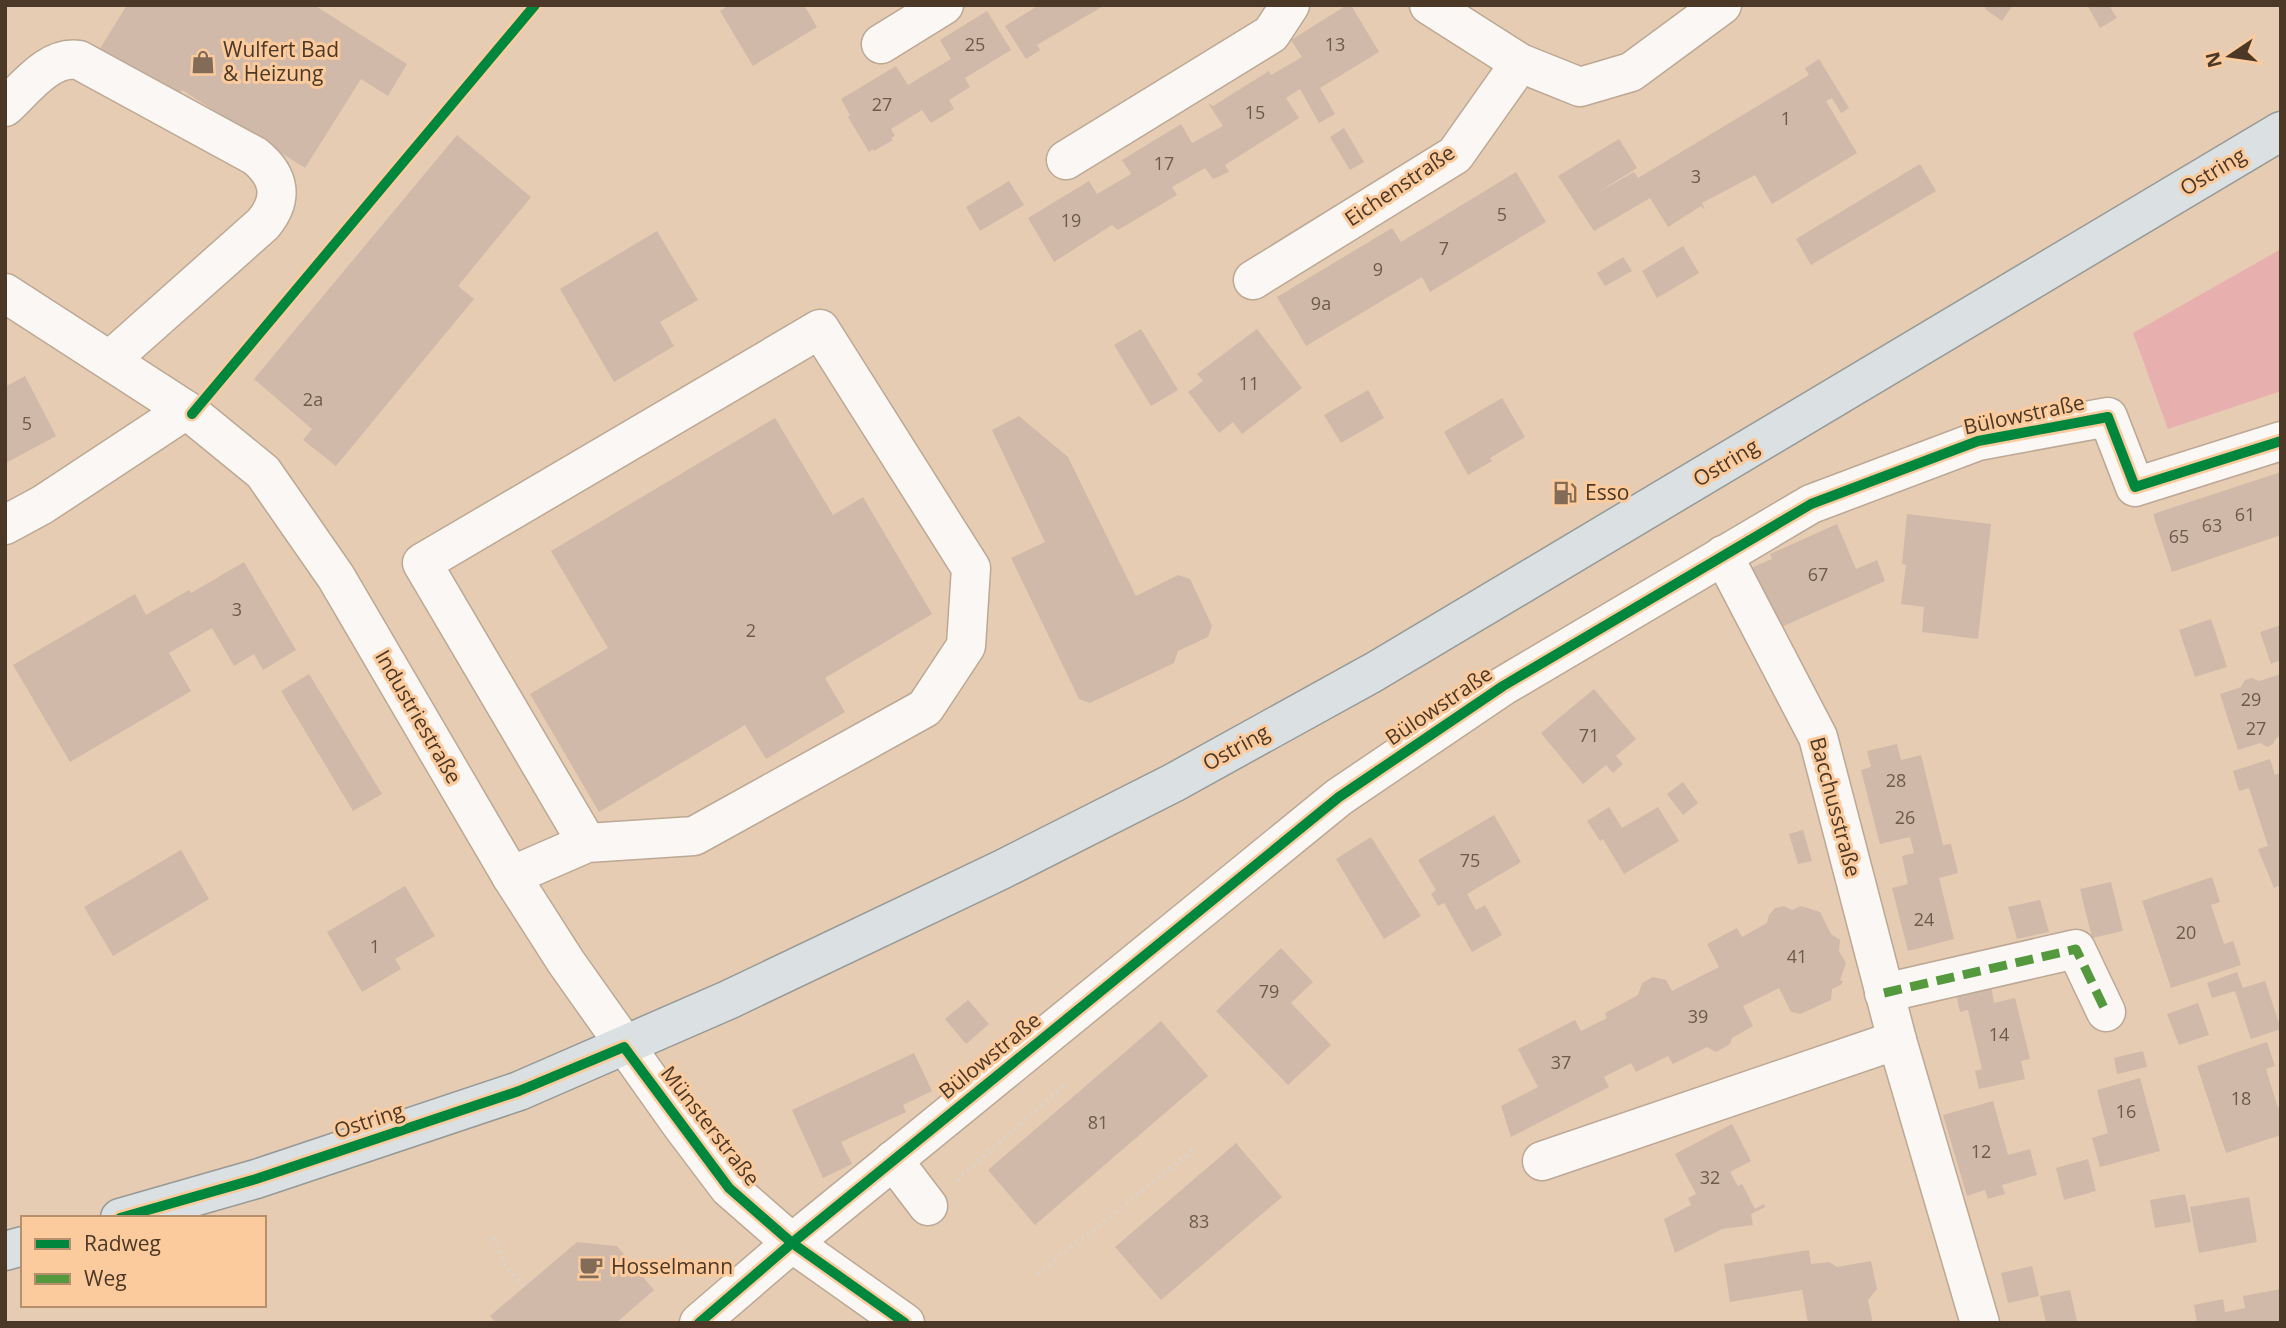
<svg xmlns="http://www.w3.org/2000/svg" width="2286" height="1328" font-family="'Open Sans',sans-serif">
<style>
.green{fill:#e8afaf}
.building{fill:#d0b9a9}
.lines{fill:none;stroke-linecap:round;stroke-linejoin:round}
.minor-casing{stroke:#bca894;stroke-width:41}
.major-casing{stroke:#969996;stroke-width:41}
.path{stroke:#dcd3cb;stroke-width:4.5;stroke-dasharray:2 5;stroke-linecap:butt}
.minor{stroke:#fbf7f4;stroke-width:38}
.major{stroke:#dbe0e2;stroke-width:38}
.quiet{stroke:#55993f;stroke-width:9;stroke-dasharray:18 9;stroke-linecap:butt}
.cycleway-casing{stroke:#fccb9d;stroke-width:15}
.cycleway{stroke:#00873e;stroke-width:10}
.labels{text-anchor:middle;stroke-width:6;stroke-linejoin:round;paint-order:stroke}
.number-label{font-size:18px;fill:#6e5a48}
.poi-label{font-size:21px;fill:#4c3826;stroke:#fccb9d;text-anchor:start}
.street-label{font-size:21px;fill:#4c3826;stroke:#fccb9d}
</style>
<rect width="100%" height="100%" fill="#e6ccb3"/>
<path class="green" d="M2281,249v142l-113,38 -35,-96z"/>
<g class="building">
<path d="M127,5h187l93,59 -19,32 -27,-17 -56,89 -123,-78 -9,14 -77,-49z"/>
<path d="M729,5h75l13,22 -64,39 -33,-55z"/>
<path d="M1035,5h70l-68,40 3,5 -14,9 -21,-33 31,-19z"/>
<path d="M1347,5h4l28,47 -59,36 15,26 -16,9 -19,-34 -14,9 13,20 -74,47 4,7 -16,7 -8,-11 -33,19 5,8 -59,35 -6,-5 -58,37 -26,-44 61,-37 8,13 34,-20 -9,-14 59,-36 11,19 31,-17 -15,-23 5,3 56,-35 2,4 31,-18 -11,-17z"/>
<path d="M1987,5h26l-11,16 -17,-12z"/>
<path d="M2087,5h26l-3,2 7,11 -17,10z"/>
<path d="M987,11l24,39 -46,28 5,9 -21,13 5,9 -23,14 -9,-13 -31,19 4,7 -4,2 2,2 -19,11 -1,-2 -4,3 -21,-35 2,-2 -9,-16 55,-33 12,19 43,-26 -11,-19z"/>
<path d="M1819,59l30,49 -8,5 -9,-15 -6,3 31,52 -85,51 -17,-29 -53,28 3,7 -4,-4 -33,21 -18,-29 -56,33 -36,-55 61,-37 18,29 -42,26 39,-22 4,6 171,-103 -4,-7z"/>
<path d="M1344,128l20,34 -14,8 -20,-33z"/>
<path d="M457,135l74,62 -73,89 16,13 -138,167 -33,-26 9,-11 -58,-50z"/>
<path d="M1920,164l16,27 -125,74 -15,-26z"/>
<path d="M1516,172l30,50 -116,70 -8,-15 -116,69 -29,-49 115,-69 9,14z"/>
<path d="M1009,181l15,24 -44,26 -14,-24z"/>
<path d="M657,231l41,69 -38,22 14,24 -60,36 -54,-93z"/>
<path d="M1683,246l16,27 -42,25 -15,-27z"/>
<path d="M1623,257l9,14 -27,15 -8,-13z"/>
<path d="M1141,329l37,61 -27,16 -37,-61z"/>
<path d="M1257,329l45,59 -60,46 -9,-12 -14,11 -31,-41 15,-11 -6,-7z"/>
<path d="M25,376l31,60 -50,27 -1,-76z"/>
<path d="M1368,390l16,28 -43,25 -17,-28z"/>
<path d="M1502,398l23,39 -35,21 2,3 -24,14 -24,-43z"/>
<path d="M1019,416l49,41 68,139 42,-21 12,4 22,47 -4,11 -30,14 -4,12 -84,40 -11,-4 -68,-141 34,-16 -53,-112z"/>
<path d="M775,418l58,97 30,-18 69,117 -107,64 20,34 -79,47 -21,-34 -146,87 -69,-118 78,-46 -57,-97z"/>
<path d="M2281,472v63l-109,37 -19,-58z"/>
<path d="M1907,514l84,10 -13,115 -56,-7 2,-25 -23,-3 5,-39 -4,-1z"/>
<path d="M1837,524l19,45 21,-9 8,21 -108,48 -26,-61 21,-9 -2,-5z"/>
<path d="M244,562l52,88 -33,20 -9,-16 -20,12 -22,-38 -43,25 22,38 -121,71 -57,-97 122,-71 11,21 43,-25 2,3z"/>
<path d="M2211,619l16,48 -32,10 -16,-47z"/>
<path d="M2281,625v35l-10,4 -11,-32z"/>
<path d="M309,674l73,120 -29,17 -72,-120z"/>
<path d="M2281,674v62l-4,1 -4,7 -6,3 -7,-4 -22,7 -18,-56 21,-7 4,-7 7,-2 7,3z"/>
<path d="M1594,689l42,50 -20,17 7,8 -10,9 -7,-8 -23,19 -42,-51z"/>
<path d="M1897,744l4,16 20,-5 22,90 8,-1 7,29 -19,5 15,61 -46,12 -16,-63 16,-4 -6,-28 12,-3 -4,-16 -30,7 -19,-74 10,-3 -4,-16z"/>
<path d="M2270,759l5,16 6,-2v112l-7,3 -16,-39 10,-3 -19,-58 -10,3 -6,-20z"/>
<path d="M1683,782l15,21 -15,12 -16,-21z"/>
<path d="M1609,807l13,21 36,-21 21,34 -55,33 -21,-35 -3,2 -13,-20z"/>
<path d="M1494,815l27,47 -54,32 9,16 9,-5 17,30 -30,17 -28,-49 -6,3 -7,-12 5,-4 -18,-30z"/>
<path d="M1803,830l9,31 -14,3 -9,-30z"/>
<path d="M1371,837l50,79 -37,23 -48,-80z"/>
<path d="M181,850l28,49 -96,57 -29,-49z"/>
<path d="M2212,877l8,25 -9,3 13,39 9,-3 8,24 -70,23 -29,-87z"/>
<path d="M2111,882l12,49 -31,7 -12,-49z"/>
<path d="M405,886l30,50 -40,23 6,10 -39,23 -35,-60z"/>
<path d="M2040,900l9,32 -32,7 -9,-32z"/>
<path d="M1784,906l8,4 9,-4 19,6 11,22 9,6 -1,11 7,12 -6,17 3,1 -2,4 -9,4 -1,11 -31,14 -9,-2 -12,-24 -36,18 10,20 -21,12 -2,6 -14,8 -9,-5 -34,17 -5,-8 -32,16 -5,-9 -27,14 5,10 -98,50 -10,-31 37,-19 -20,-38 57,-29 6,11 26,-13 -2,-5 33,-18 4,-12 11,-6 13,3 6,11 47,-24 -12,-23 30,-16 5,9 25,-14 2,-8 6,-7z"/>
<path d="M1281,948l32,34 -22,21 40,42 -43,40 -72,-74z"/>
<path d="M2237,972l6,16 22,-7 16,48 -30,10 -16,-48 -23,7 -5,-15z"/>
<path d="M1991,986l3,17 21,-5 15,61 -9,2 4,18 -46,10 -4,-18 7,-2 -14,-59 -8,2 -4,-18z"/>
<path d="M968,1000l21,24 -23,20 -21,-25z"/>
<path d="M2198,1003l11,32 -30,10 -12,-31z"/>
<path d="M1161,1021l47,55 -173,149 -47,-55z"/>
<path d="M2267,1042l8,24 -9,3 12,39h3v27l-55,18 -29,-87z"/>
<path d="M2143,1051l4,16 -30,7 -3,-16z"/>
<path d="M914,1053l18,38 -29,14 3,7 -65,30 11,22 -29,14 -31,-68z"/>
<path d="M2140,1078l20,73 -60,16 -8,-29 16,-5 -11,-43z"/>
<path d="M1993,1101l15,54 22,-6 7,26 -35,10 3,9 -17,5 -3,-9 -18,6 -24,-81z"/>
<path d="M1732,1124l19,37 -21,11 8,14 4,-2 13,25 9,-5 1,3 -14,7 2,11 -31,4 -47,24 -11,-34 27,-14 -3,-7 8,-4 -21,-40z"/>
<path d="M1236,1143l46,54 -121,103 -46,-53z"/>
<path d="M2088,1159l8,32 -32,9 -8,-32z"/>
<path d="M2185,1194l6,28 -36,6 -5,-28z"/>
<path d="M2249,1197l8,45 -58,11 -9,-46z"/>
<path d="M577,1242l40,4 37,44 -38,33h-120l-6,-7z"/>
<path d="M1809,1250l2,14 18,-2 8,5 34,-6 6,28 -9,11 5,23h-65l-6,-33 -72,12 -6,-38z"/>
<path d="M2032,1266l7,30 -31,7 -7,-30z"/>
<path d="M2281,1289v34h-84l-3,-18 29,-6 2,13 20,-4 -2,-12z"/>
<path d="M2070,1290l7,31 -31,2 -6,-27z"/>
</g>
<g class="lines">
<g class="minor-casing">
<g id="minor">
<path d="M1429,5l91,58 60,24 51,-15 91,-67"/>
<path d="M881,44l63,-39"/>
<path d="M5,107c20,-18 44,-52 74,-47l176,96c25,20 29,43 8,68l-153,136"/>
<path d="M1066,160l205,-126 19,-29"/>
<path d="M1253,280l202,-125 65,-92"/>
<path d="M5,293l187,121 71,58 73,105 175,299 55,86 114,161 49,65 63,55 113,80"/>
<path d="M5,525l37,-20 144,-95"/>
<path d="M1723,555l95,182 79,303 83,283"/>
<path d="M511,876l76,-33 -165,-280 398,-234 151,239 -5,78 -41,62 -231,128 -107,7"/>
<path d="M1884,993l192,-44 30,63"/>
<path d="M893,1160l35,46"/>
<path d="M1542,1161l355,-121"/>
<path d="M699,1323l93,-80 547,-446 164,-111 308,-182 167,-63 130,-24 27,70 146,-46"/>
</g>
</g>
<g class="major-casing">
<g id="major">
<path d="M120,1218l136,-39 263,-88 209,-91 273,-130 172,-87 201,-111 907,-541"/>
<path d="M5,1251l18,-5"/>
</g>
</g>
<g class="path">
<path d="M957,1180l107,-95"/>
<path d="M493,1238l14,30 17,19"/>
<path d="M1038,1274l155,-124"/>
</g>
<use href="#minor" class="minor"/>
<use href="#major" class="major"/>
<path class="quiet" d="M1884,993l192,-44 30,63"/>
<g class="cycleway-casing">
<g id="cycleway">
<path d="M192,414l343,-409"/>
<path d="M120,1218l136,-39 263,-88 105,-44 105,141 63,55 113,80"/>
<path d="M699,1323l93,-80 547,-446 164,-111 308,-182 167,-63 130,-24 27,70 146,-46"/>
</g>
</g>
<use href="#cycleway" class="cycleway"/>
</g>
<defs>
<g id="shop-bare" transform="scale(1.89)"><path d="M-5-2.5h2.3a2.7 3.5 0 0 1 5.4 0H5L5.5 6h-11ZM-1.5-2.5h3a1.5 2.3 0 0 0-3 0Z" fill="#826c57" stroke="#fccb9d" stroke-width="2.5" paint-order="stroke"/></g>
<g id="fuel-bare" transform="scale(1.89)"><path d="M-5.5-6h7V0h2V4h1.3V-2.5L3-4.5l.8-.8L6-3V5H2.5V1h-1V6h-7ZM-4.2-4.7v3.2H.2V-4.7Z" fill="#826c57" stroke="#fccb9d" stroke-width="2.5" paint-order="stroke"/></g>
<g id="cafe-bare" transform="scale(1.89)"><path d="M-5.5-4.5H6V0H3Q3 3.5 0 3.5H-2.5Q-5.5 3.5-5.5 0ZM3-3.2v2h1.7v-2ZM-6 4.5H4V6H-6Z" fill="#826c57" stroke="#fccb9d" stroke-width="2.5" paint-order="stroke"/></g>
</defs>
<g fill-rule="evenodd">
<use href="#shop-bare" x="203" y="62"/>
<use href="#fuel-bare" x="1565" y="493"/>
<use href="#cafe-bare" x="591" y="1267"/>
</g>
<g class="labels">
<g class="number-label">
<text x="975" y="51">25</text>
<text x="1335" y="51">13</text>
<text x="882" y="111">27</text>
<text x="1255" y="119">15</text>
<text x="1786" y="125">1</text>
<text x="1164" y="170">17</text>
<text x="1696" y="183">3</text>
<text x="1502" y="221">5</text>
<text x="1071" y="227">19</text>
<text x="1444" y="255">7</text>
<text x="1378" y="276">9</text>
<text x="1321" y="310">9a</text>
<text x="1249" y="390">11</text>
<text x="313" y="406">2a</text>
<text x="27" y="430">5</text>
<text x="2245" y="521">61</text>
<text x="2212" y="532">63</text>
<text x="2179" y="543">65</text>
<text x="1818" y="581">67</text>
<text x="237" y="616">3</text>
<text x="751" y="637">2</text>
<text x="2251" y="706">29</text>
<text x="2256" y="735">27</text>
<text x="1589" y="742">71</text>
<text x="1896" y="787">28</text>
<text x="1905" y="824">26</text>
<text x="1470" y="867">75</text>
<text x="1924" y="926">24</text>
<text x="2186" y="939">20</text>
<text x="375" y="953">1</text>
<text x="1797" y="963">41</text>
<text x="1269" y="998">79</text>
<text x="1698" y="1023">39</text>
<text x="1999" y="1041">14</text>
<text x="1561" y="1069">37</text>
<text x="2241" y="1105">18</text>
<text x="2126" y="1118">16</text>
<text x="1098" y="1129">81</text>
<text x="1981" y="1158">12</text>
<text x="1710" y="1184">32</text>
<text x="1199" y="1228">83</text>
</g>
<g class="poi-label">
<text x="223" y="57">Wulfert Bad<tspan x="223" dy="24">&amp; Heizung</tspan></text>
<text x="1585" y="500">Esso</text>
<text x="611" y="1274">Hosselmann</text>
</g>
<g class="street-label">
<text transform="translate(2213 172) rotate(-31)" y="7">Ostring</text>
<text transform="translate(1400 186) rotate(-34)" y="7">Eichenstraße</text>
<text transform="translate(2024 415) rotate(-12)" y="7">Bülowstraße</text>
<text transform="translate(1726 463) rotate(-31)" y="7">Ostring</text>
<text transform="translate(1439 706) rotate(-34)" y="7">Bülowstraße</text>
<text transform="translate(418 717) rotate(60)" y="7">Industriestraße</text>
<text transform="translate(1236 748) rotate(-29)" y="7">Ostring</text>
<text transform="translate(1835 807) rotate(75)" y="7">Bacchusstraße</text>
<text transform="translate(990 1056) rotate(-39)" y="7">Bülowstraße</text>
<text transform="translate(369 1121) rotate(-18)" y="7">Ostring</text>
<text transform="translate(710 1126) rotate(52)" y="7">Münsterstraße</text>
</g>
</g>
<rect width="2286" height="1328" fill="none" stroke="#4c3826" stroke-width="14"/>
<rect x="21" y="1216" width="245" height="91" fill="#fccb9d" stroke="#b6906d" stroke-width="2"/>
<rect x="35" y="1239" width="35" height="10" fill="#00873e" stroke="#b6906d" stroke-width="2"/>
<text x="84" y="1251" font-size="21" fill="#4c3826">Radweg</text>
<rect x="35" y="1274" width="35" height="10" fill="#55993f" stroke="#b6906d" stroke-width="2"/>
<text x="84" y="1286" font-size="21" fill="#4c3826">Weg</text>
<g transform="translate(2230 56) rotate(257)" stroke="#fccb9d" stroke-width="5" paint-order="stroke">
<path d="M0-5L12 26L0 18L-12 26Z" fill="#4c3826"/>
<text y="-10" font-size="19" font-weight="bold" text-anchor="middle" fill="#4c3826">N</text>
</g>
</svg>
